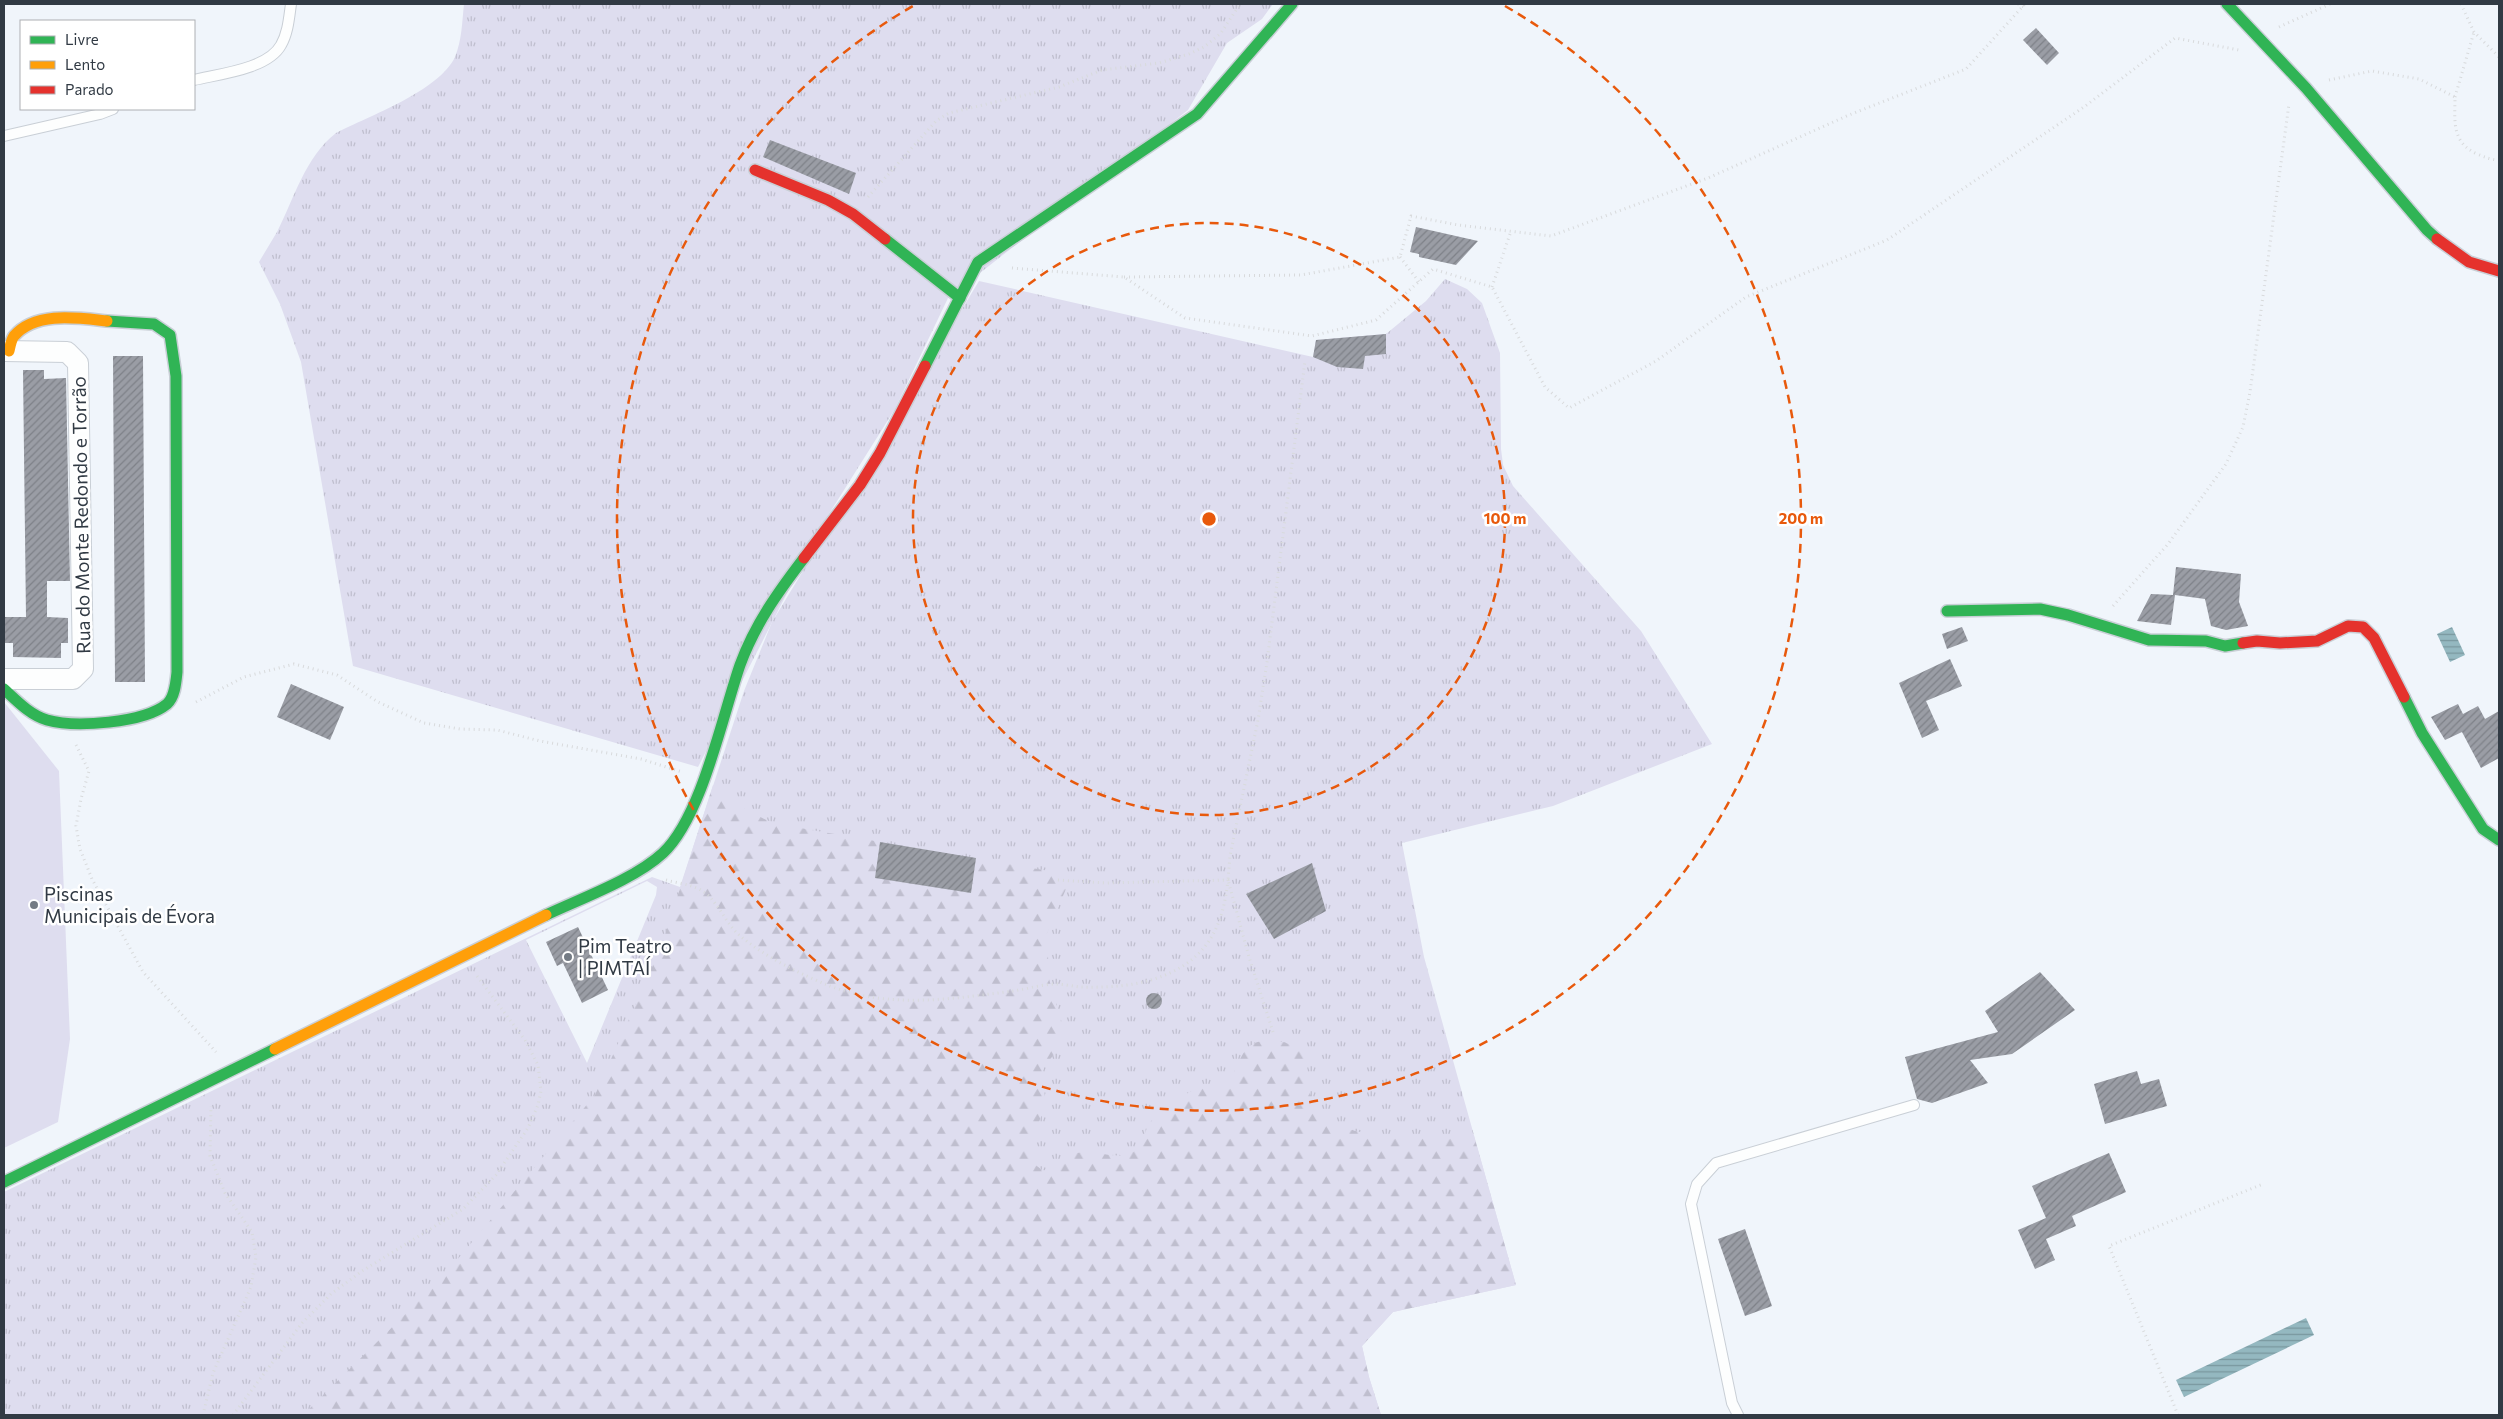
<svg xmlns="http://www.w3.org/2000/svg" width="2503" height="1419" font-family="Commissioner,sans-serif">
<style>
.grass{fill:url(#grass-tufts);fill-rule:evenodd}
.forest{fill:url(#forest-firs)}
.garden{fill:#deddef}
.water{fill:url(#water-rules)}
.building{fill:url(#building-hatch)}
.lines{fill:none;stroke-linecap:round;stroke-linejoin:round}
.lane-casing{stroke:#c9cfd6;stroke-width:12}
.street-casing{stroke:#c9cfd6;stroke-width:22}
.fast-casing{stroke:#c9cfd6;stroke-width:14}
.slow-casing{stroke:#c9cfd6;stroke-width:14}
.jam-casing{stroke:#c9cfd6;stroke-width:14}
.path{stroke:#d8dadc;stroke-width:3;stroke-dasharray:1 4;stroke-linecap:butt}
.lane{stroke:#fdfefe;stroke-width:10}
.street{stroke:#fdfefe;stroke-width:20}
.fast{stroke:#30b455;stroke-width:11}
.slow{stroke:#ff9f0a;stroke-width:11}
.jam{stroke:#e5322d;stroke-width:11}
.ring{fill:none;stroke:#e8590c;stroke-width:2.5;stroke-dasharray:9 6}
.poi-dot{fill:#747b84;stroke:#fff;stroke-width:2}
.labels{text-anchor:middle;stroke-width:5;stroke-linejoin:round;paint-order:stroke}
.street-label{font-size:19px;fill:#313a44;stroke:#fff}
.poi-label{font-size:19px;fill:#313a44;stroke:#fff;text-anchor:start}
.centre{fill:#e8590c;stroke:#fff;stroke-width:2.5}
.ring-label{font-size:15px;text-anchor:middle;font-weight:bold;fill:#e8590c;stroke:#fff;stroke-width:5;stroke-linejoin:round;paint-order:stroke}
</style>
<defs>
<pattern id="grass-tufts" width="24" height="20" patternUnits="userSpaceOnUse" patternTransform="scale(1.25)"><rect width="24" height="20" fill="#deddef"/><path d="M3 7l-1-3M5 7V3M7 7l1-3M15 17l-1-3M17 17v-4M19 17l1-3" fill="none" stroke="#bfbece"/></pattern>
<pattern id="forest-firs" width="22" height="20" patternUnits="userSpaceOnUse" patternTransform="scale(1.25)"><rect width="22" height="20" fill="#deddef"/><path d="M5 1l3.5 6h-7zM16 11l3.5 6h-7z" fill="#bfbece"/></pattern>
<pattern id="water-rules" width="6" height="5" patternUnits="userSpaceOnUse" patternTransform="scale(1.25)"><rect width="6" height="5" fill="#94b8c0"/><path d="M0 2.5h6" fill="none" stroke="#79979e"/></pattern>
<pattern id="building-hatch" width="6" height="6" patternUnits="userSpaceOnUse" patternTransform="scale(1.25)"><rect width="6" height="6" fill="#9a9da5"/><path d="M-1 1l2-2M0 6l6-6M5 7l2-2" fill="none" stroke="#7e8188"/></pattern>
</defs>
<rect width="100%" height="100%" fill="#f0f5fb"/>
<g class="grass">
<path d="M464,4h809l-11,15 -35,24 -39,67 -240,188 -53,111 -73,116 -124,242 -345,-101 -52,-304 -21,-58 -21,-42c6,-10 12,-20 18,-30 17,-33 28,-75 59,-99 33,-17 103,-42 119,-76 7,-17 7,-35 9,-53z"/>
<path d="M1445,279l22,10 15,14 14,39 4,11 1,96 2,16 10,21 128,145 71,113 -159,62 -151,37 22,114 92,328 -123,27 -31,34 7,31 12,38h-1377v-223l648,-315 28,10 64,-196 28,-69 207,-341 334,76 3,-17 70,-6 40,-33zM647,881l10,6 -1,8 -69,168 -61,-123z"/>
</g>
<path class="forest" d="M713,785c18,17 41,31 64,39l295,51 -25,58 2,46 13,44v10l-3,15 -15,19 -2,8 4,30 -17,40 4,18 9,7 11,1c6,-7 15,-15 24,-18 20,-5 41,10 59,-3 7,-6 8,-16 12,-24 4,-8 11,-13 18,-18 11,-8 23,-17 36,-22 8,-2 18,1 25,-5 12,-11 11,-28 26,-37 15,-8 41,-3 51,12 5,8 3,21 4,30 2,11 11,28 21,35 29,20 110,15 145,15l42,149 -123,27 -31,34 7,31 12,38h-1078l139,-137 153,-183 67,-150z"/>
<path class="garden" d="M4,702l55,69 11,268 -12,83 -54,26z"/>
<g class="water">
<path d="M2452,627l13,28 -15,7 -13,-28z"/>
<path d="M2306,1318l8,17 -130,62 -8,-17z"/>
</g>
<g class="building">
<path d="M2036,28l23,25 -12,12 -24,-25z"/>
<path d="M770,140l86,33 -7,21 -86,-37z"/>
<path d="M1416,227l62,14 -22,24 -37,-8v-3l-9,-2z"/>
<path d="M1386,334v20l-21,2 -2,13 -26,-2 -24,-10 3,-17z"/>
<path d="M113,356h30l2,326h-30z"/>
<path d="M23,370h21v9l22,-1 4,203h-23v36l21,1v25h-7v15l-48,-1v-14h-9v-26h22z"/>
<path d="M2176,567l65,7 -2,28 9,24 -22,4 -15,-4 -6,-27 -30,-4 -4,30 -34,-4 14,-27 22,1z"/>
<path d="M1962,627l6,14 -21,8 -5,-15z"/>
<path d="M1950,659l12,27 -36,15 13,29 -17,8 -23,-55z"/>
<path d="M291,684l53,23 -14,33 -53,-23z"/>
<path d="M2458,704l5,10 15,-8 7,13 14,-8v47l-18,10 -19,-36 -17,8 -14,-23z"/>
<path d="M880,842l96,16 -5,35 -96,-15z"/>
<path d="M1312,863l14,48 -52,28 -28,-45z"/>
<path d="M578,927l30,63 -26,13 -19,-40 -6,3 -11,-24z"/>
<path d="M2040,972l35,38 -63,44 -42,6 18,23 -56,20 -15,-4 -12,-42 93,-25 -13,-21z"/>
<circle cx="1154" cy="1001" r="8"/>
<path d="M2137,1071l4,13 18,-5 8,27 -62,18 -11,-40z"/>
<path d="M2109,1153l17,39 -54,24 4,10 -30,13 9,21 -20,9 -17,-39 28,-12 -14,-32z"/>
<path d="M1745,1229l27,77 -27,10 -27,-77z"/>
</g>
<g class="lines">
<g class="lane-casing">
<g id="lane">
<path d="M194,80c25,-6 74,-11 87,-35 7,-12 8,-27 10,-41"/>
<path d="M4,136l96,-22 13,-5"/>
<path d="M1738,1415l-6,-12 -41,-199 6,-20 19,-21 198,-58"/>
</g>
</g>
<g class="street-casing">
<path id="street" d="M4,351l63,1 11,11 5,306 -10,10h-69"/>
</g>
<g class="fast-casing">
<g id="fast">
<path d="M2227,4l79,84 121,142 10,9"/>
<path d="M885,239l75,59"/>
<path d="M925,366l53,-104 219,-148 95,-110"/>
<path d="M1947,611l93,-2 28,6 81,25 57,1 19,5 18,-3"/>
<path d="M4,689c13,12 26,26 43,31 28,8 97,3 120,-16 8,-7 9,-22 10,-32l-1,-296 -6,-41 -16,-11 -47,-3"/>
<path d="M2404,697l18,36 61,96 16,11"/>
<path d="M546,915c36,-17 89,-36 117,-62 39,-37 59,-136 77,-188 15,-41 38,-73 64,-107"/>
<path d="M4,1182l271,-133"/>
</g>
</g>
<g class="slow-casing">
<g id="slow">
<path d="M9,351c1,-4 2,-11 5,-15 22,-25 64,-18 93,-15"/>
<path d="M275,1049l271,-134"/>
</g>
</g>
<g class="jam-casing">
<g id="jam">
<path d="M755,170l73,30 25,14 32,25"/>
<path d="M2437,239l32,23 30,9"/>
<path d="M804,558l56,-73 20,-32 45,-87"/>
<path d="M2243,643l14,-2 23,2 37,-2 31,-15 15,1 11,11 30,59"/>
</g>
</g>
<g class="path">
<path d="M2018,4l6,3"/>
<path d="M2461,4l13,28 25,25"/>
<path d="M2279,27l51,-23"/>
<path d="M2329,80l43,-9 47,8 36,18c0,24 -4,45 22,57 8,3 14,6 22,6"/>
<path d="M2455,97l19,-65"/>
<path d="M868,197l68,-76 13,-8 110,-26 43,-17 57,-7 30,-9 15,-7 17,-14 19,-29"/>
<path d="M1400,257l19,25"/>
<path d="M1012,268l112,9 61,41 127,18 64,-16 57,-51 59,18 53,100 24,21 87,-47 90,-64 141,-57 197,-133 91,-69 64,12"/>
<path d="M1124,277l177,-2 99,-18 11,-41 47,9 93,11 157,-58 141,-63 117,-46 59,-65"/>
<path d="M1492,287l19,-56"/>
<path d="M2113,606l55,-62 58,-80 17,-37 7,-35 39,-288"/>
<path d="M196,702l48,-25 50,-13 43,11 41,27 46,21 36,6 37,1 43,11 101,18 41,13"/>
<path d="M76,745l13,26 -8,28 -5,27 4,23 12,30 51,93 73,80"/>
<path d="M666,880c11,3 23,4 33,9 17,8 25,32 39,45 25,22 62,40 92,52 59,23 122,13 183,5 13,-2 27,-6 41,-7 9,0 18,2 26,3 37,1 74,-2 106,-23 30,-21 38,-50 42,-84l-121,3 -50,-3"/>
<path d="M1273,1032l-24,-75 -21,-77 2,-24 28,-136 9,-58 38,-301"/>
<path d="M203,1415l10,-42 38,-86 5,-30 -4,-25 -27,-39 -15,-37 1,-50"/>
<path d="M233,1415l69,-92 29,-29 31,-23 101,-62 33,-34 32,-47 10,-23 3,-14 -3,-26 -13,-25 -48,-64"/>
<path d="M2178,1415l-69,-169 154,-62"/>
</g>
<use href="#lane" class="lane"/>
<use href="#street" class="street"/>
<use href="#fast" class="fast"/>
<use href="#slow" class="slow"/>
<use href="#jam" class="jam"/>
</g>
<g class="ring">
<circle cx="1209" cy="519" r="296"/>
<path d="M1505 6A592 592 0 1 1 913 6"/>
</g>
<g class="poi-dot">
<circle cx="34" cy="905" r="5"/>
<circle cx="568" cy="957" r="5"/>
</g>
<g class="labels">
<g class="street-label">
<text transform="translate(81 515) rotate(-91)" y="7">Rua do Monte Redondo e Torrão</text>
</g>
<g class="poi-label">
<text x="44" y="901">Piscinas<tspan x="44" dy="22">Municipais de Évora</tspan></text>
<text x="578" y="953">Pim Teatro<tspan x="578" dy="22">| PIMTAÍ</tspan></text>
</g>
</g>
<circle cx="1209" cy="519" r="8" class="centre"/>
<g class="ring-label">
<text x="1505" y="524">100 m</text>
<text x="1801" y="524">200 m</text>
</g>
<rect width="2503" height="1419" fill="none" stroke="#313a44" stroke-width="10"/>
<rect x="20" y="20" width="175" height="90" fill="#ffffff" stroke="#adb0b4"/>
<rect x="30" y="36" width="25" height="8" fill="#30b455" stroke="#adb0b4"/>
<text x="65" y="45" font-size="15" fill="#313a44">Livre</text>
<rect x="30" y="61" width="25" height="8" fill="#ff9f0a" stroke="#adb0b4"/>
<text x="65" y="70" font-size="15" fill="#313a44">Lento</text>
<rect x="30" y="86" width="25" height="8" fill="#e5322d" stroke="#adb0b4"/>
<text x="65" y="95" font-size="15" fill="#313a44">Parado</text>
</svg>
